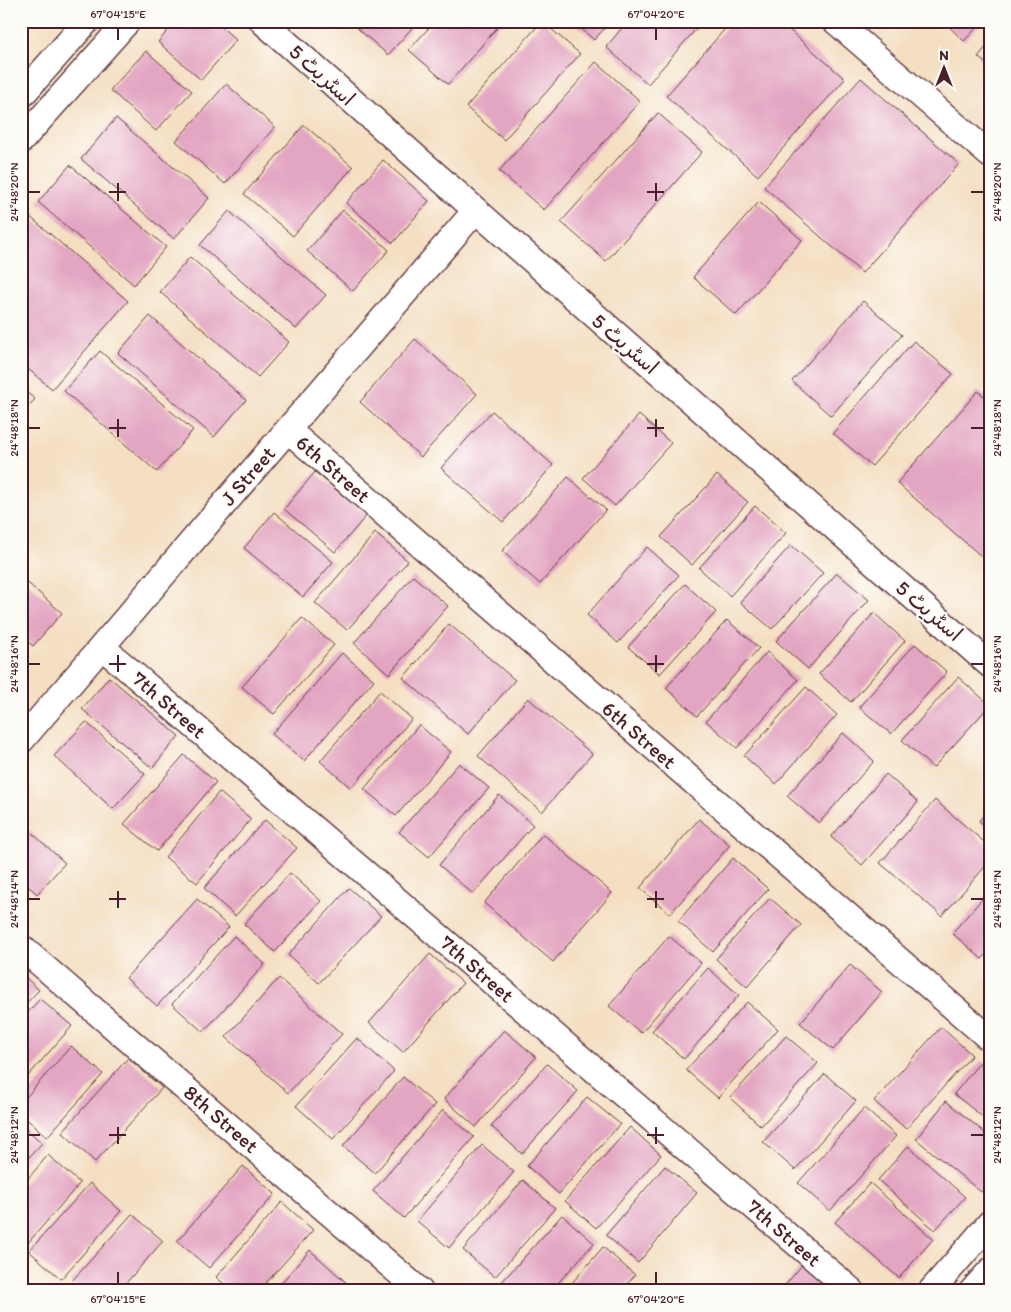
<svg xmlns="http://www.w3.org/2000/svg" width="1011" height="1312" font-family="Itim,'Playpen Sans Arabic',sans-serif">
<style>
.building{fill:#e3a6c2}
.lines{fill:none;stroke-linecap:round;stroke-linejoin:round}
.minor-casing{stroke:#643c42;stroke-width:28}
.minor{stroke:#fff;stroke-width:25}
.ticks{fill:none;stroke:#4a1f2b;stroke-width:2}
.labels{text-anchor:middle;stroke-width:5;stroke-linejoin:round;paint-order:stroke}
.street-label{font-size:21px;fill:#4a1f2b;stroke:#fdfcf7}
.neatline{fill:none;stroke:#4a1f2b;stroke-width:2}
.ticks-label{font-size:12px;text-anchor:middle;fill:#4a1f2b}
</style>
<rect width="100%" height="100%" fill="#fdfcf7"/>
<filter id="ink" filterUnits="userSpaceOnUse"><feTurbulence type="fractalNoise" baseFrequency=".02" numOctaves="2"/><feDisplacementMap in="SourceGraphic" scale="10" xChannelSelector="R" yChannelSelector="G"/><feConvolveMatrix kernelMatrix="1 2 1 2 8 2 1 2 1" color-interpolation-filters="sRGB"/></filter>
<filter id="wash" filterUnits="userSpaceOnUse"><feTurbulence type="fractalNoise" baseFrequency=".0096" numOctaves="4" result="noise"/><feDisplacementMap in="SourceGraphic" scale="20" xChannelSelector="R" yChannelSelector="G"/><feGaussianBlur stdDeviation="1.12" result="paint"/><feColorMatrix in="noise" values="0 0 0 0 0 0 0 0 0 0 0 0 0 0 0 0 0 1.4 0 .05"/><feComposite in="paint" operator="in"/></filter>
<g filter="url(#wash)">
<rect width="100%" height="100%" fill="#f4dfc2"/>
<g id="blocks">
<g class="building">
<path d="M176,21h39l21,19 -35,40 -43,-38z"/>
<path d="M349,21h69l-30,34z"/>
<path d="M435,21h68l-55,63 -39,-34z"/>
<path d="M542,21l38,33 -76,86 -38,-33z"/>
<path d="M573,21h38l-17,19z"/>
<path d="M628,21h75l-55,63 -42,-37z"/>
<path d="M732,21h47l66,58 -87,97 -92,-80z"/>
<path d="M943,21h40l-19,20z"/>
<path d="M990,42v25l-12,-10z"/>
<path d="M146,51l46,40 -36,40 -46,-41z"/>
<path d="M596,62l44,39 -96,109 -45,-39z"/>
<path d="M861,78l98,86 -97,109 -98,-86z"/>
<path d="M226,84l49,43 -50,57 -49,-43z"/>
<path d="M658,113l44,39 -96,109 -45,-39z"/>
<path d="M116,118l93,80 -35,41 -93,-80z"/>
<path d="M304,125l49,42 -60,69 -49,-42z"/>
<path d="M383,160l46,41 -36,42 -47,-40z"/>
<path d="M70,165l96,82 -32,38 -96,-83z"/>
<path d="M759,202l43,38 -66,75 -43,-38z"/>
<path d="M21,209l107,92 -76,88 -31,-26z"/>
<path d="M343,210l46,40 -36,41 -46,-40z"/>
<path d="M229,211l97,84 -30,34 -96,-84z"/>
<path d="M190,257l99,85 -31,35 -98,-85z"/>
<path d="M863,301l39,34 -71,81 -39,-35z"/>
<path d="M150,316l96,84 -32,37 -96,-84z"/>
<path d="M415,339l62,55 -56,63 -61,-55z"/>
<path d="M914,341l39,33 -81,92 -39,-33z"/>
<path d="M100,351l93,79 -36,42 -93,-81z"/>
<path d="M21,388l14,11 -14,15z"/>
<path d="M978,391l12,10v145l-9,10 -84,-73z"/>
<path d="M492,411l61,54 -50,57 -62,-54z"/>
<path d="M639,415l32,28 -56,63 -32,-28z"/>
<path d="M315,472l52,43 -32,37 -51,-43z"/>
<path d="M717,475l31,27 -56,63 -31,-28z"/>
<path d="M568,477l38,33 -66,74 -38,-33z"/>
<path d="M755,506l31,27 -56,63 -31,-28z"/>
<path d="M274,512l59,50 -30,35 -59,-49z"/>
<path d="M375,533l33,28 -61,69 -32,-27z"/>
<path d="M791,545l32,28 -51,56 -32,-27z"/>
<path d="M647,547l32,28 -61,68 -31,-28z"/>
<path d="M837,573l32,27 -61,69 -32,-28z"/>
<path d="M413,576l35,30 -59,68 -35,-31z"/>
<path d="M21,577l41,36 -29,33 -12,-10z"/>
<path d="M685,584l31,28 -56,62 -32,-27z"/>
<path d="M874,613l31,28 -54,61 -32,-28z"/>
<path d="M302,618l32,27 -60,69 -32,-27z"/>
<path d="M727,620l32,28 -62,68 -31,-28z"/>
<path d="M449,624l66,56 -47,54 -65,-56z"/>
<path d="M915,644l32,28 -56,62 -32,-27z"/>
<path d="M767,652l31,28 -61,68 -31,-27z"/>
<path d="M342,653l32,27 -70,81 -32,-27z"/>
<path d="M109,677l70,59 -27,32 -70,-59z"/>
<path d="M958,677l32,28 -57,63 -31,-28z"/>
<path d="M806,687l31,28 -61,69 -32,-28z"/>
<path d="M380,691l32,28 -61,69 -31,-27z"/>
<path d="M528,698l64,56 -50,58 -64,-56z"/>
<path d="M86,722l59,52 -32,35 -59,-53z"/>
<path d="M419,725l32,27 -55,64 -32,-27z"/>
<path d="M843,733l31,28 -55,62 -32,-27z"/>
<path d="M184,755l32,27 -59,69 -33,-27z"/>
<path d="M459,763l30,25 -60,69 -30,-25z"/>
<path d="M886,774l32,28 -56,63 -31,-28z"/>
<path d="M219,792l32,27 -54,64 -32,-26z"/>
<path d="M499,795l34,30 -60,69 -34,-29z"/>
<path d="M935,800l55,47v14l-48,55 -62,-53z"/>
<path d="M990,809v21l-11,-9z"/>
<path d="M699,819l31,26 -60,69 -30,-26z"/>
<path d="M265,820l32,28 -62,68 -31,-28z"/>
<path d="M21,823l44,40 -28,31 -16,-14z"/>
<path d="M543,834l69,59 -59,69 -69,-59z"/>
<path d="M733,858l35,31 -55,63 -35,-31z"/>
<path d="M290,873l31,28 -46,51 -31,-28z"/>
<path d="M349,888l32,28 -62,67 -31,-28z"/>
<path d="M990,890v61l-8,8 -30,-26z"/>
<path d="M770,898l31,27 -54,62 -31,-28z"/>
<path d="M197,899l32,28 -72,79 -31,-28z"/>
<path d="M234,936l31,28 -62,68 -31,-28z"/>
<path d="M669,936l32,27 -60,70 -32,-27z"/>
<path d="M430,954l33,29 -60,69 -34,-29z"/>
<path d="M850,965l32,27 -49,58 -33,-27z"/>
<path d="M708,968l31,27 -55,64 -32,-28z"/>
<path d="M21,973l18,17 -18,19z"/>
<path d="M279,978l63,56 -54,59 -62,-56z"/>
<path d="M40,999l32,27 -51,58v-64z"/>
<path d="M747,1002l31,27 -60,69 -32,-28z"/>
<path d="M941,1027l31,28 -66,74 -32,-28z"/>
<path d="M504,1030l32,27 -60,70 -32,-28z"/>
<path d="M786,1036l32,27 -57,63 -31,-28z"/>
<path d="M357,1038l37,33 -61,68 -37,-33z"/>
<path d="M71,1046l32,28 -56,63 -26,-23v-11z"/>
<path d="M128,1058l34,30 -67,74 -33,-30z"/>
<path d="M981,1061l9,7v55l-36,-29z"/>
<path d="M547,1064l31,27 -56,63 -31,-28z"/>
<path d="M825,1074l31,27 -61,69 -32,-28z"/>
<path d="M403,1077l32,27 -60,69 -32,-27z"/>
<path d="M587,1097l33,27 -61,70 -32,-28z"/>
<path d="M946,1101l44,36v44l-9,11 -65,-53z"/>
<path d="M864,1108l32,28 -66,75 -32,-28z"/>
<path d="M443,1110l31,27 -70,81 -31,-27z"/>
<path d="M21,1124l21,19 -21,23z"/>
<path d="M630,1127l31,28 -65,73 -31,-27z"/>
<path d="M482,1145l32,27 -65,76 -32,-27z"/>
<path d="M908,1146l57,51 -30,33 -57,-50z"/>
<path d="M48,1155l32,28 -59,68v-64z"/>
<path d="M243,1166l32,28 -66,74 -32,-27z"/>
<path d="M665,1166l32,27 -59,70 -32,-28z"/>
<path d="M523,1180l32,28 -60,69 -32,-27z"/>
<path d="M90,1183l31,28 -60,68 -32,-28z"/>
<path d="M870,1183l63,56 -34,39 -64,-56z"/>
<path d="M282,1202l31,28 -54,61h-27l-16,-14z"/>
<path d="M132,1214l31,27 -44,50h-38l-10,-9z"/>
<path d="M562,1215l32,28 -43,48h-41l-9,-8z"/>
<path d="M603,1247l32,28 -14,16h-56z"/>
<path d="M310,1250l40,36 -4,5h-72z"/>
<path d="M803,1264l31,27h-54z"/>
</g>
</g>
</g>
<g filter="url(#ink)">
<use href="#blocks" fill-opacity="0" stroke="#643c42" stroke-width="1"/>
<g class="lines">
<g class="minor-casing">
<g id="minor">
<path d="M262,21l728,644"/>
<path d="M835,21l155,134"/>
<path d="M21,96l66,-75"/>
<path d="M21,141l107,-120"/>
<path d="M288,430l702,609"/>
<path d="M102,647l750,644"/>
<path d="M21,741l454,-530"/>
<path d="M21,947l399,344"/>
<path d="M931,1291l59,-68"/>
<path d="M972,1291l18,-20"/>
</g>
</g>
<use href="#minor" class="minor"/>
</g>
</g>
<path class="ticks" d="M118,28v12M656,28v12M118,183v18M656,183v18M28,192h12M109,192h17M647,192h17M971,192h13M118,419v18M656,419v18M28,428h12M109,428h17M647,428h17M971,428h13M118,655v17M656,655v17M28,664h12M109,664h17M647,664h17M971,664h13M118,891v17M656,891v17M28,899h12M109,899h17M647,899h17M971,899h13M118,1127v17M656,1127v17M28,1135h12M109,1135h17M647,1135h17M971,1135h13M118,1272v12M656,1272v12"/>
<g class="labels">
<g class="street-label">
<text transform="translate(322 75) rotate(42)" y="7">اسٹریٹ 5</text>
<text transform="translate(625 344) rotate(41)" y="7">اسٹریٹ 5</text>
<text transform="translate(333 469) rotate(41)" y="7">6th Street</text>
<text transform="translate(248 476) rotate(-49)" y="7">J Street</text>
<text transform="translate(929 611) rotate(41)" y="7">اسٹریٹ 5</text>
<text transform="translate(169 705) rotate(41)" y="7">7th Street</text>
<text transform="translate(639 735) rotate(41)" y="7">6th Street</text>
<text transform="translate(477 969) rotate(41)" y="7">7th Street</text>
<text transform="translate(221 1119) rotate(41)" y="7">8th Street</text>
<text transform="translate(784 1233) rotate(41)" y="7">7th Street</text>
</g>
</g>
<rect width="1011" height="1312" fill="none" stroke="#fdfcf7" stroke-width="55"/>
<g transform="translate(944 68)" stroke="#fdfcf7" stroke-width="4" paint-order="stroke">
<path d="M0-4L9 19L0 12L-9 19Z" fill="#4a1f2b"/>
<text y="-8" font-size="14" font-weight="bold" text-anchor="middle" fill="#4a1f2b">N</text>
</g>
<rect x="28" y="28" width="956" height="1256" class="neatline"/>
<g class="ticks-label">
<text x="118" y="18">67°04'15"E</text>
<text x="656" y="18">67°04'20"E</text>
<text transform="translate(14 192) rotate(-90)" y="4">24°48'20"N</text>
<text transform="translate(997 192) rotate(-90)" y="4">24°48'20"N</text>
<text transform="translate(14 428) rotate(-90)" y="4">24°48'18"N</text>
<text transform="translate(997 428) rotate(-90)" y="4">24°48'18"N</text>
<text transform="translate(14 664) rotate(-90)" y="4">24°48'16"N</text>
<text transform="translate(997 664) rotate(-90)" y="4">24°48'16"N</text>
<text transform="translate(14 899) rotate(-90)" y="4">24°48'14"N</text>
<text transform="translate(997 899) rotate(-90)" y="4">24°48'14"N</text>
<text transform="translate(14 1135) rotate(-90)" y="4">24°48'12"N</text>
<text transform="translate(997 1135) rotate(-90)" y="4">24°48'12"N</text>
<text x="118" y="1303">67°04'15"E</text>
<text x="656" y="1303">67°04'20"E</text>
</g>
</svg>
